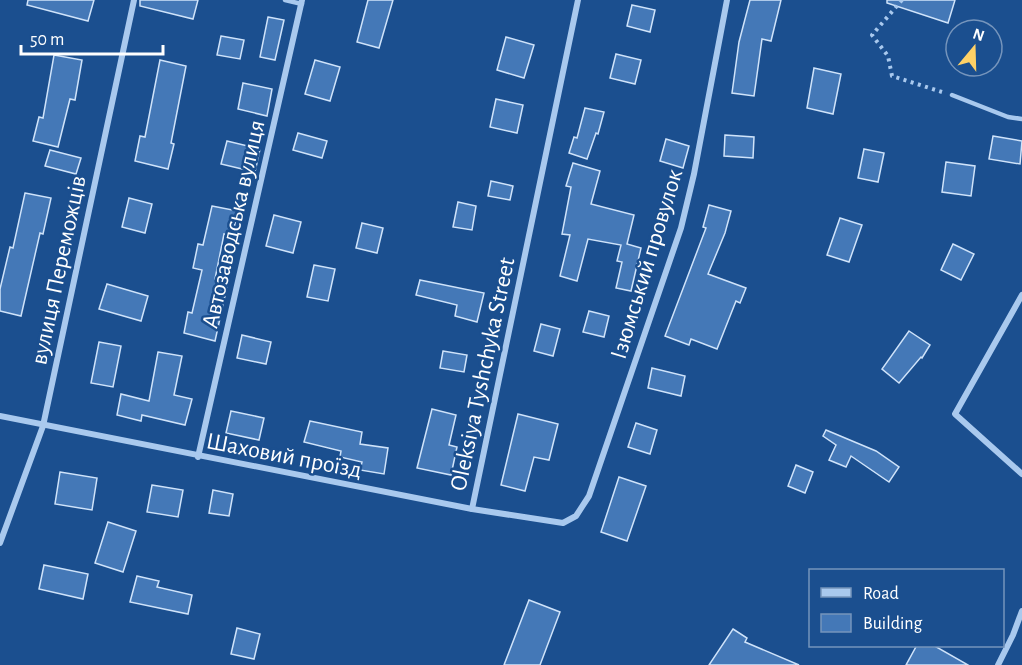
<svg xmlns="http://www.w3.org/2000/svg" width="1022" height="665" font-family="'Alegreya Sans',sans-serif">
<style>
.building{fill:#4478b7;stroke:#cfe3fa;stroke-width:1.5}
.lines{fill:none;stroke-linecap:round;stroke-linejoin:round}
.path{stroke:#a9c9ee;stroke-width:4;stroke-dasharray:3 4.5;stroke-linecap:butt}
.service{stroke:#a9c9ee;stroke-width:4.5}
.minor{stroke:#a9c9ee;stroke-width:6}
.labels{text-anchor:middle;stroke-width:5;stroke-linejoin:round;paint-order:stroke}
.street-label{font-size:24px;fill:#fff;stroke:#1b4f8f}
</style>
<rect width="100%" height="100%" fill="#1b4f8f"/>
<g class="building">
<path d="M28,0h66l-6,21 -61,-16z"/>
<path d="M140,0h58l-5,19 -53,-13z"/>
<path d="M368,0h25l-14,48 -22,-6z"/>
<path d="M750,0h31l-10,41 -9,-2 -8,57 -22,-3 7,-51z"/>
<path d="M887,0h68l-7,23 -61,-20z"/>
<path d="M632,5l23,5 -5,22 -23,-6z"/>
<path d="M268,17l16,3 -9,40 -15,-3z"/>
<path d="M221,36l23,4 -4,19 -23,-4z"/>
<path d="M506,37l28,8 -10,33 -27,-8z"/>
<path d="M616,54l25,6 -6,24 -25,-6z"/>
<path d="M54,55l28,5 -7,40 -5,-1 -12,48 -25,-6 6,-24 4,1z"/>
<path d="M160,60l26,6 -15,77 3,1 -6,25 -33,-8 5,-25 5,1z"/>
<path d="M315,60l25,7 -10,34 -25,-7z"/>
<path d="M814,68l27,6 -8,40 -26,-6z"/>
<path d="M243,83l29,6 -5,27 -29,-7z"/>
<path d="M496,99l27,6 -6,28 -27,-6z"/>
<path d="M585,108l19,4 -6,22 -2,-1 -9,26 -18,-6 5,-16 3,1z"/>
<path d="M298,133l29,8 -5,17 -29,-8z"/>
<path d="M725,135l29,2 -1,21 -29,-2z"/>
<path d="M993,136l29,5 -2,23 -31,-5z"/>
<path d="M666,139l23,7 -6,22 -23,-7z"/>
<path d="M227,141l33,8 -5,23 -34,-8z"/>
<path d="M864,149l20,4 -6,29 -20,-4z"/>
<path d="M50,150l31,8 -5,16 -31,-8z"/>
<path d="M946,162l29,4 -4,30 -29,-4z"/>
<path d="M573,163l27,8 -9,33 43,11 -7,29 14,4 -10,43 -15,-3 6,-26 -5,-1 4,-16 -33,-6 -11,42 -17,-5 10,-41 -8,-1 9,-47 -5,-1z"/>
<path d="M491,181l22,5 -3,14 -22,-4z"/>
<path d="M25,193l26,5 -8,36 -3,-1 -19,83 -21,-5v-22l10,-42 3,1z"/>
<path d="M129,198l23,6 -7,29 -23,-6z"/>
<path d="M458,202l18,4 -4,24 -19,-3z"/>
<path d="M709,205l22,6 -6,22 -17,41 38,14 -6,15 -4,-2 -19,48 -26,-10 -2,6 -24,-9 41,-108 -3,-1z"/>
<path d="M212,206l26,5 -6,25 -8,-2 -9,45 13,3 -13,59 -31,-8 4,-21 4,1 10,-43 -9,-2 5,-24 5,1z"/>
<path d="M274,215l27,7 -8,31 -27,-7z"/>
<path d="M840,218l22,7 -13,37 -22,-7z"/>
<path d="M362,223l21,5 -6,25 -21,-5z"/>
<path d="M953,244l21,10 -13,26 -20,-10z"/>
<path d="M314,265l21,4 -7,32 -21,-4z"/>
<path d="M420,280l64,13 -7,29 -22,-6 2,-11 -41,-10z"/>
<path d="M107,284l41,12 -7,25 -42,-12z"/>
<path d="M589,311l20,5 -5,21 -21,-5z"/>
<path d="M541,324l19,5 -7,27 -19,-5z"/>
<path d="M909,331l21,14 -8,13 -1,-1 -22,26 -17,-14z"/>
<path d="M242,335l29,7 -5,22 -29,-6z"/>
<path d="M99,342l22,4 -8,41 -22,-4z"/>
<path d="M443,351l24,4 -3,17 -24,-4z"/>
<path d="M158,352l24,4 -8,39 18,4 -7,26 -43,-10 -1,6 -24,-6 4,-21 28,7z"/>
<path d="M652,368l33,8 -4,20 -33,-8z"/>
<path d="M432,409l24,6 -7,30 8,2 -6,28 -34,-7z"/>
<path d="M231,411l33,7 -5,22 -33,-7z"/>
<path d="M518,414l40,10 -9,36 -15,-3 -9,34 -24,-6z"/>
<path d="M310,421l52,11 -2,12 28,4 -4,26 -24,-4 2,-8 -22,-5 1,-6 -37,-9z"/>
<path d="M636,423l21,7 -7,24 -22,-7z"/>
<path d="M826,430l50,21 23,16 -10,15 -38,-26 -5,11 -17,-7 7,-15 -13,-9z"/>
<path d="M796,465l17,7 -8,21 -17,-7z"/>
<path d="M60,472l37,6 -5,32 -37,-6z"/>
<path d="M619,477l27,9 -19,55 -26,-9z"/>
<path d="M152,485l31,5 -5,27 -31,-5z"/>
<path d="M213,490l20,4 -4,22 -20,-3z"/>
<path d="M108,522l28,9 -13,41 -28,-9z"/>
<path d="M44,565l44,9 -5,25 -44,-10z"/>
<path d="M137,576l22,5 -2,6 35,8 -4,19 -58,-12z"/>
<path d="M529,600l31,12 -20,53h-36z"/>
<path d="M237,628l23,6 -6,25 -23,-5z"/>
<path d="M733,629l14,9 -2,4 54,23h-90z"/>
<path d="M917,645h16l35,20h-62z"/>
</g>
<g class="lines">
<path class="path" d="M902,0l-30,35 16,21 4,20 50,16"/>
<g class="service">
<path d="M285,0l17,4"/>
<path d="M952,95l56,22 14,2"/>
</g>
<g class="minor">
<path d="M1022,295l-67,119 67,60"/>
<path d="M0,416l472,93 91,14 13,-7 13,-20 92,-268 13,-54 33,-174"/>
<path d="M198,457l104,-457"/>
<path d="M472,509l106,-509"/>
<path d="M0,543l43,-117 91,-426"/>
<path d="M998,665l15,-30 9,-24"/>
</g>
</g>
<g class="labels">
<g class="street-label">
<text transform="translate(233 224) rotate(-77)" y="8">Автозаводська вулиця</text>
<text transform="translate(646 264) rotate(-73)" y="8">Ізюмський провулок</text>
<text transform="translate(58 270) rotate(-78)" y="8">вулиця Переможців</text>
<text transform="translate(482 374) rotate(-78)" y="8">Oleksiya Tyshchyka Street</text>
<text transform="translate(284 455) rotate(11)" y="8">Шаховий проїзд</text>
</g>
</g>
<rect x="809" y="569" width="195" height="78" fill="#1b4f8f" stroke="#7695bc" stroke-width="1.5"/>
<rect x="821" y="588" width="30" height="9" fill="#a9c9ee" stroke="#7695bc" stroke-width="1.5"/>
<text x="863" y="599" font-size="18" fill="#ffffff">Road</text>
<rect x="821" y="614" width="30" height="18" fill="#4478b7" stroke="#7695bc" stroke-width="1.5"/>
<text x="863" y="629" font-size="18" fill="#ffffff">Building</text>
<g transform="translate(974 48) rotate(19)"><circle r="28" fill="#1b4f8f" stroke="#7695bc" stroke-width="1.5"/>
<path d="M0-4.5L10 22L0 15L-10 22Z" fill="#ffd166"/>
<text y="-9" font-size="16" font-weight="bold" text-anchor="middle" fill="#ffffff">N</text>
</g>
<path d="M21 45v9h142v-9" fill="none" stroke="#ffffff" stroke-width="3"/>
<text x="30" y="45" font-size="18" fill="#ffffff" stroke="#1b4f8f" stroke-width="4.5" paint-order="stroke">50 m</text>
</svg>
